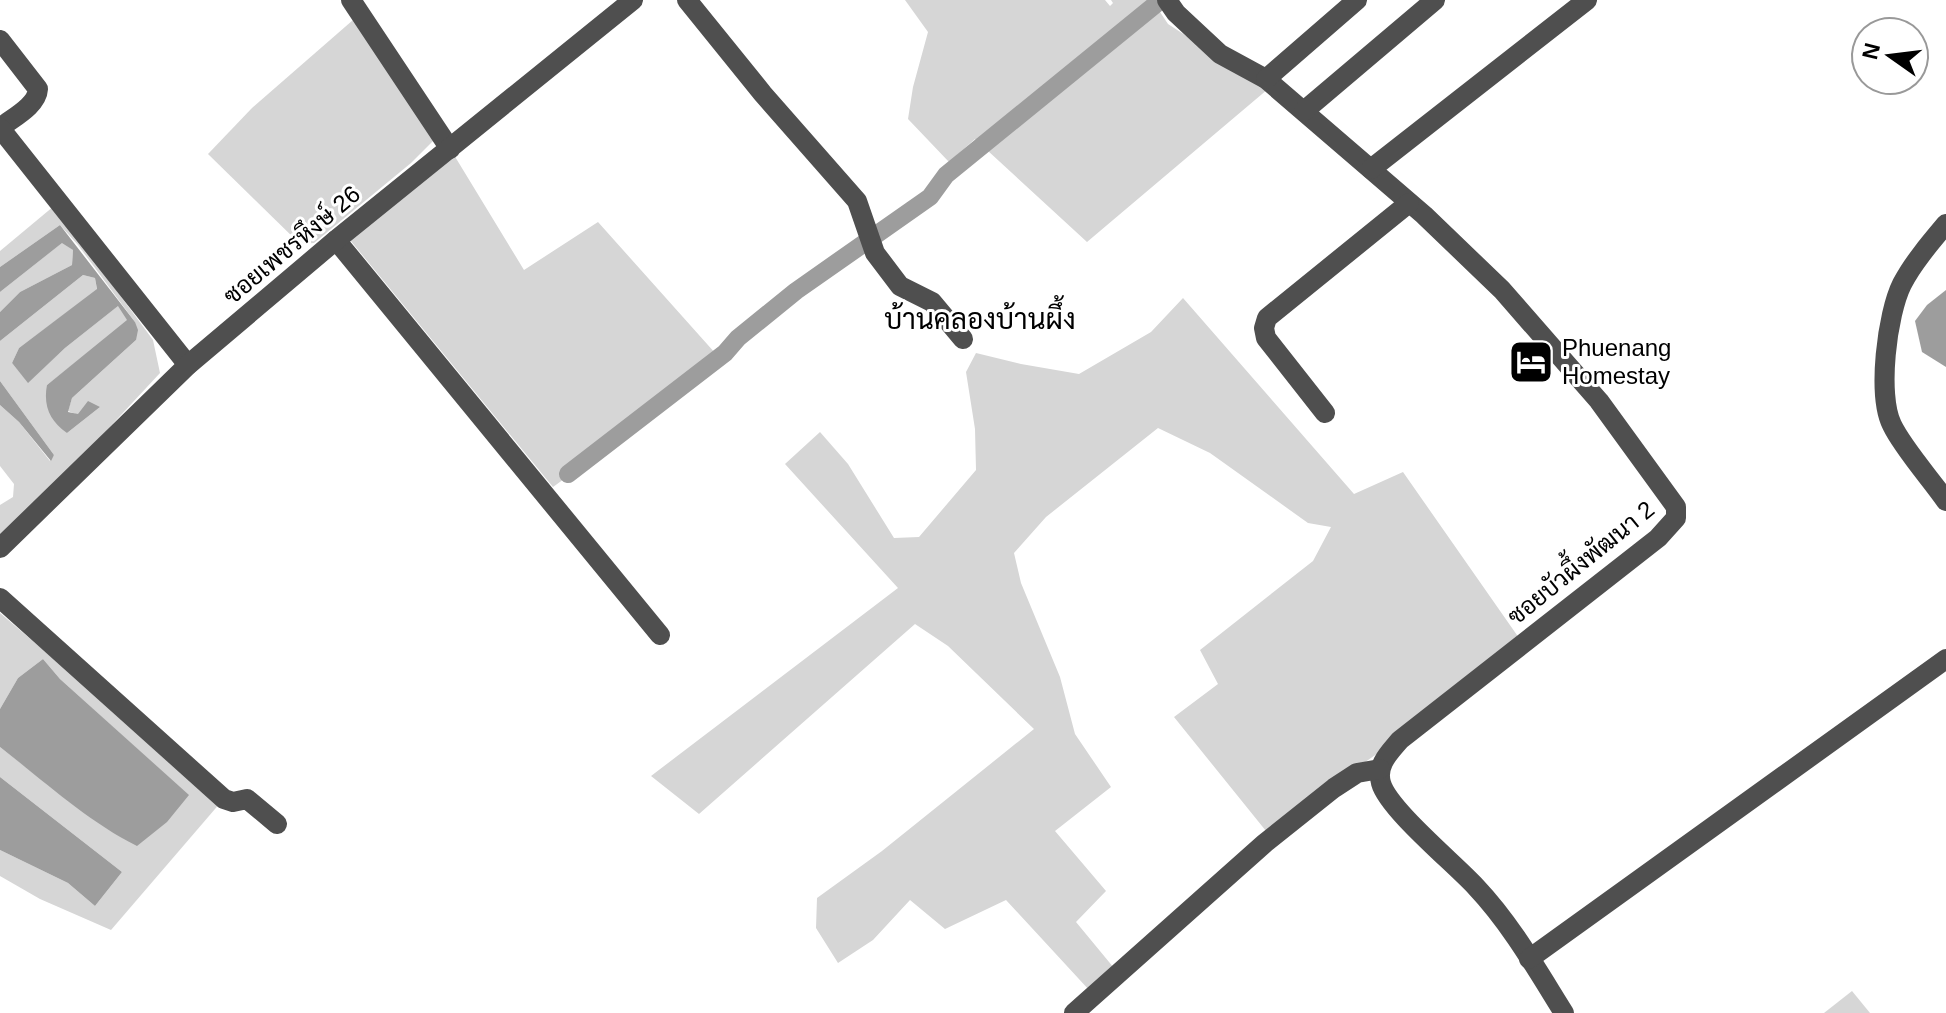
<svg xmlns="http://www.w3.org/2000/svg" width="1946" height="1013" font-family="Helvetica,Sarabun,sans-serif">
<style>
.green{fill:#d6d6d6}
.water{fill:#9d9d9d}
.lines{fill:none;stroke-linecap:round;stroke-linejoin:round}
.canal{stroke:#9d9d9d;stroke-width:18}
.minor{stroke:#4f4f4f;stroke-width:20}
.labels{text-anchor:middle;stroke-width:6;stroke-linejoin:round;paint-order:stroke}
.street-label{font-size:24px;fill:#000;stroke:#fff}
.poi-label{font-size:24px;fill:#000;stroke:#fff;text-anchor:start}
.quarter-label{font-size:28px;fill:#000;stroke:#fff}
</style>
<rect width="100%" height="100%" fill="#fff"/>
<g class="green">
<path d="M905,0h200l5,6 3,-3 -2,-3h41l16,24 100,65 -181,153 -112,-103 -26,23 -41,-43 5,-32 15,-55z"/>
<path d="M353,20l82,119 -24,24 -97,80 -14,1 -92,-90 44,-46z"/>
<path d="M454,155l70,115 74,-48 126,141 -171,124 -203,-247z"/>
<path d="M54,206l99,134 7,33 -160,172v-40l13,-8 1,-13 -14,-18v-61l19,17 31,39 4,-6 -54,-74v-40l83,-66 12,3 2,12 -78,58 -7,15 16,19 37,-34 54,-43 9,16 -81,64 20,48 33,-26 -22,8 -10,-4 4,-13 64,-58 -1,-18 -57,-77 -18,-20 -60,42v-16z"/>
<path d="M63,242l10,8 -1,15 -52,27 -20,20v-20z"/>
<path d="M1183,298l171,196 49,-22 116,166 -138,113 -115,80 -92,-114 44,-33 -18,-34 113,-89 18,-34 -23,-4 -98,-70 -52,-25 -112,89 -32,36 7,30 39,94 15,57 36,53 -56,44 51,60 -30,31 38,46 -24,23 -84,-91 -61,29 -35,-29 -37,40 -35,23 -22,-35 1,-30 65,-47 152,-122 -86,-83 -33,-22 -216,190 -48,-38 247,-188 -113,-124 35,-32 28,32 46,74 25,-1 57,-67 -1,-41 -9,-57 10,-19 45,11 58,10 72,-42z"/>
<path d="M0,613l221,189 -110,128 -71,-31 -40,-23v-26l68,33 27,23 27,-34 -122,-95v-30l75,58 113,-10 -128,-116 -17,-20 -25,19 -18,31z"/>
<path d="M1852,991l18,22h-46z"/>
</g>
<g class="water">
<path d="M60,225l75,97 3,8 -2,10 -64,58 -4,14 10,2 10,-13 12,6 -33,26c-17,-12 -24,-27 -20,-48l80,-65 -9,-14 -53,42 -37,35 -16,-20 7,-15 78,-59 -2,-11 -12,-3 -83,66v-29l20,-20 52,-27 1,-15 -11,-7 -62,49v-25z"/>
<path d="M1946,290v77l-24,-15 -7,-31 12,-16z"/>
<path d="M0,381l54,74 -3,6 -32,-39 -19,-17z"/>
<path d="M43,659l17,20 129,116 -22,27 -30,24c-50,-25 -93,-65 -137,-99v-38l18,-31z"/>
<path d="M0,777l122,95 -27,34 -27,-23 -68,-33z"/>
</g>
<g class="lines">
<path class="canal" d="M568,474l157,-121 13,-15 58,-47 134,-94 16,-22 215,-175"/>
<g class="minor">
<path d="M351,0l99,149"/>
<path d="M687,0l76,94 94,107 18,52 25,33 32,16 31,37"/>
<path d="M1167,0l9,13 44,41 46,25 158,136 78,75 97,111 77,106v11l-18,20 -258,202c-11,13 -24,25 -19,43 7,26 74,81 95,104 35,37 61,83 88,126"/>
<path d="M0,40l38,49c-1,17 -26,29 -38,39"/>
<path d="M1266,79l91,-79"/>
<path d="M1304,111l131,-111"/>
<path d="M0,128l188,237"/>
<path d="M1371,169l216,-169"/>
<path d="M1946,224c-16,19 -33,39 -44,60 -15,30 -25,111 -10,141 11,23 38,53 54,76"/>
<path d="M336,240l324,395"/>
<path d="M1325,413l-59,-75 -2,-10 3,-10 142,-115"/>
<path d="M0,548l188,-183 148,-125 297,-240"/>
<path d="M0,598l224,201 9,3 14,-3 30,25"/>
<path d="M1529,959l417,-300"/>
<path d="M1074,1013l191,-170 69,-55 23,-15 23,-4"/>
</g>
</g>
<defs>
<g id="hotel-square" transform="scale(2.3)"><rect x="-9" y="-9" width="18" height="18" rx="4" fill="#000" stroke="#fff"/><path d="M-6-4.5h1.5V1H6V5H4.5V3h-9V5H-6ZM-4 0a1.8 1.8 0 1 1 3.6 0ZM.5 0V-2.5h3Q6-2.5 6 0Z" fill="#fff"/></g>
</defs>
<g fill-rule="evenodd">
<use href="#hotel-square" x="1531" y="362"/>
</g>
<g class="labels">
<g class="street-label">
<text transform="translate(292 245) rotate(-40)" y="8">ซอยเพชรหึงษ์ 26</text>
<text transform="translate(1581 563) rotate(-39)" y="8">ซอยบัวผึ้งพัฒนา 2</text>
</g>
<g class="poi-label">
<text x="1562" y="356">Phuenang<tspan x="1562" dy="28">Homestay</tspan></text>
</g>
<g class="quarter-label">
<text x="980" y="329">บ้านคลองบ้านผึ้ง</text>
</g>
</g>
<g transform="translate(1890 56) rotate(284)"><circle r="38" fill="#ffffff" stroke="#999999" stroke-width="2"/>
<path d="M0-6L14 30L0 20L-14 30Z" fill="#000000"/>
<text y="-12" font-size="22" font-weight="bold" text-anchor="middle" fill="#000000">N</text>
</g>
</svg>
